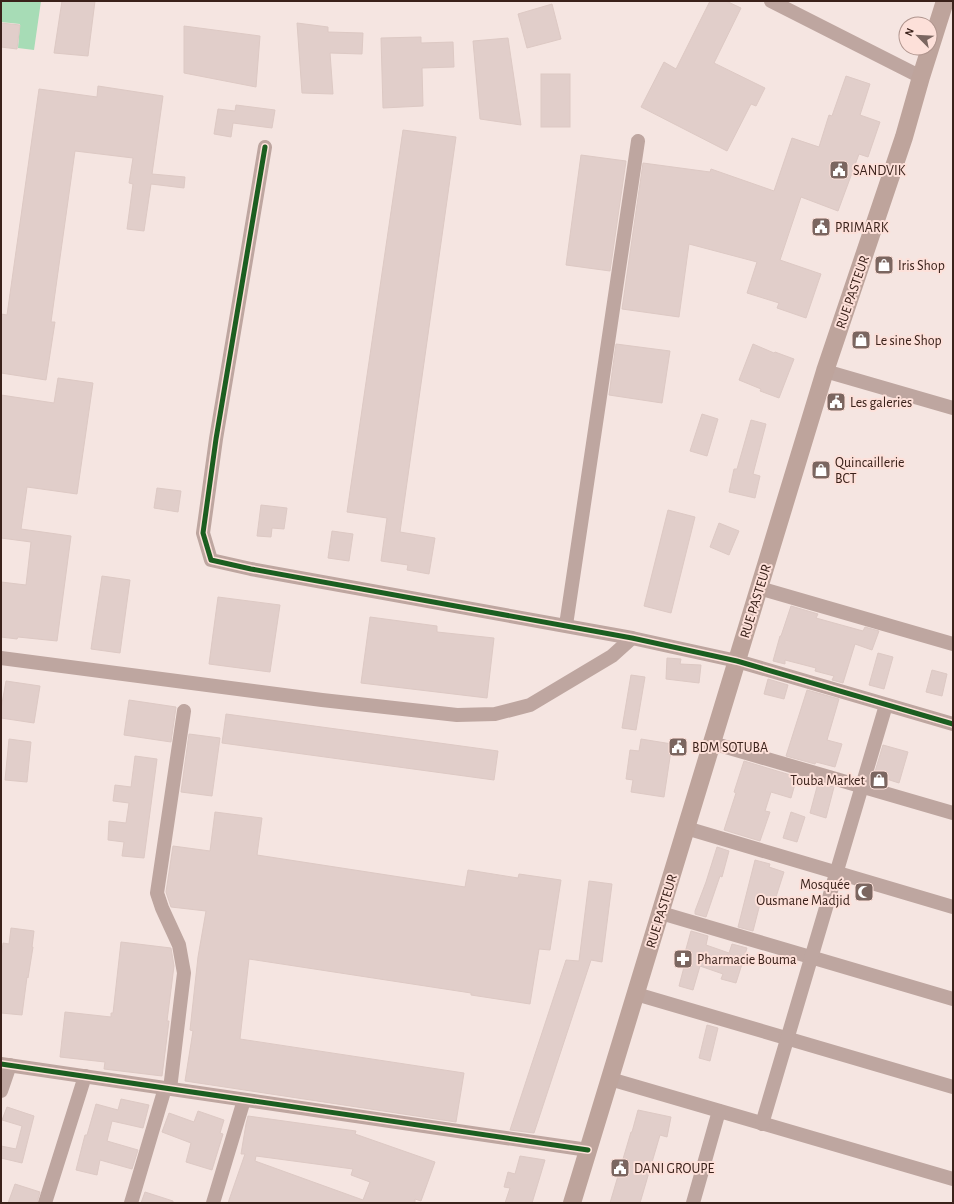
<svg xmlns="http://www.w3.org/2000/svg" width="954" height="1204" font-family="'Alegreya Sans',sans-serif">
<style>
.green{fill:#a7dcb6}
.building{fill:#e1ceca;stroke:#ddc9c4;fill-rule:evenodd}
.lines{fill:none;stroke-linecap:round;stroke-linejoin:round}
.minor{stroke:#bea6a0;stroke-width:14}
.major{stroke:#bea49c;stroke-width:18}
.cycleway-casing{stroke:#fde0d9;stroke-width:8}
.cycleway{stroke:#1b5e20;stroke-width:5}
.labels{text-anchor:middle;stroke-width:4;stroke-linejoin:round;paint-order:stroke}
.poi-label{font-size:14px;fill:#3a211a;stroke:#fde0d9;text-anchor:start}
.street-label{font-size:14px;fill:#3a211a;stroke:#fde0d9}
</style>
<rect width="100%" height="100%" fill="#f5e5e1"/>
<path class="green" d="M1,1h40l-7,49 -16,-2 2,-24 -19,-2z"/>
<g class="building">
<path d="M62,1h33l-7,55 -34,-3z"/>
<path d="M710,1h16l15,7 -27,55 51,25 -9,18 -5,-2 -24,47 -86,-44 23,-45 12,7z"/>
<path d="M552,4l9,35 -34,9 -9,-34z"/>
<path d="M1,23l19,2 -3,24 -16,-2z"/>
<path d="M297,23l31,4v5l35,1 -1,21 -32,-1 3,41 -31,-1z"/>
<path d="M184,26l76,10 -4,51 -72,-14z"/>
<path d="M421,37v6l32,-1 1,25 -32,1 1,38 -40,2 -2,-70z"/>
<path d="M508,38l13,87 -41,-6 -7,-78z"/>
<rect x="541" y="74" width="29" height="53"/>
<path d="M846,76l24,8 -10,31 20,7 -12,35 -9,-3 -21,57 -37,-14 -21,63 41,14 -15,44 -29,-10 2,-5 -32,-10 10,-31 -68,-18 -10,73 -57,-8 21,-146 67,9 1,-3 63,22 18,-53 27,9 10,-32 3,1z"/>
<path d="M98,86l65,10 -11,78 33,3 -1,11 -33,-4 -7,47 -17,-2 6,-45 -4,-1 4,-25 -58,-7 -24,171h4l-9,58 -45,-7v-59l6,1 32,-226 58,8z"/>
<path d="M236,105l39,5 -3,18 -39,-5 -2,14 -17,-3 4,-25 17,2z"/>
<path d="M403,130l53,7 -56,395 35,6 -6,36 -22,-4 1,-5 -27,-4 6,-43 -40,-6z"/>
<path d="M581,155l45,6 -16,110 -44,-6z"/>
<path d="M616,344l54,7 -8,52 -53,-8z"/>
<path d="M753,344l21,9 1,-1 19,7 -15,39 -19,-7 1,-2 -22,-9z"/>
<path d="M58,378l35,5 -16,111 -50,-7 -6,42 50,7 -14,105 -39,-4 -1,2 -16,-2v-55l25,3 5,-43 -30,-4v-143l53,8z"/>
<path d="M702,414l16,5 -11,37 -17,-5z"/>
<path d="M751,420l15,4 -13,50 7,2 -5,22 -26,-6 5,-23h3z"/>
<path d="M157,488l24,3 -3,21 -24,-4z"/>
<path d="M261,505l26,3 -3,21 -12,-1 -1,9 -14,-1z"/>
<path d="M668,510l27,7 -24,96 -27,-7z"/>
<path d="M719,523l20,8 -10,24 -19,-8z"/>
<path d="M332,531l21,3 -4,27 -21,-3z"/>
<path d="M102,576l28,4 -10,73 -29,-4z"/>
<path d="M218,597l62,8 -10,67 -61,-8z"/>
<path d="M791,606l27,8 -2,4 47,13 2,-4 14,4 -7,19 -17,-6 -12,39 -11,-3 2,-4 -19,-5 1,-3 -31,-8v4l-12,-3 7,-25h1z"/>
<path d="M370,617l67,9v6l57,6 -7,60 -126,-15z"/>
<path d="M878,653l15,4 -9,32 -15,-4z"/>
<path d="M667,658l14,1 -1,5 21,1 -2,18 -33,-4z"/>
<path d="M932,670l15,4 -5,22 -16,-4z"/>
<path d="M631,675l14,2 -9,53 -14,-2z"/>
<path d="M768,679l20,6 -4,14 -20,-5z"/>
<path d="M6,681l34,5 -6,37 -33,-5v-9z"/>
<path d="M807,690l32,9 -12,41 15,4 -7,23 -19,-5 -1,2 -29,-8z"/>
<path d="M129,700l47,7 -5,35 -47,-7z"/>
<path d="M226,714l272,37 -4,29 -272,-37z"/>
<path d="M189,734l31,4 -8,58 -31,-4z"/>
<path d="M9,739l22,3 -4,40 -22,-2z"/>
<path d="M641,739l31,5 -8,53 -33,-5 2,-12 -7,-1 4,-29 9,1z"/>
<path d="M883,745l25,7 -9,31 -25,-8z"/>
<path d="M135,756l22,3 -13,99 -22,-2 2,-14 -16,-2 1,-19 17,2 3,-20 -16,-2 2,-16 16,2z"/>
<path d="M744,761l53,16 -6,21 -20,-6 -6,19 5,1 -10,29 -36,-11 12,-37 -2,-1z"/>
<path d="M818,783l16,4 -8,31 -16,-5z"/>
<path d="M215,812l47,6 -5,37 208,32 3,-17 50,8 1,-4 42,6 -11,70 -11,-1 -9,55 -59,-9v-2l-222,-34 -9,80 224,34 -8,49 -271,-41 8,-50 -3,-1 8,-73 8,-46 -35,-4 -5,-15 7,-46 37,5z"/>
<path d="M791,812l14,5 -8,25 -14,-4z"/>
<path d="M717,847l12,4 -7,26 -2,-1 -14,41 -11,-3v-3l11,-29z"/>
<path d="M755,860l15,4 -1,3 15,5 -9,28 -13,-4 -9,35 -15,-4z"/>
<path d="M589,881l23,3 -10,78 -11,-2 -57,173 -24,-3 56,-170 13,1z"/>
<path d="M11,928l23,3 -2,16h1l-5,31 -1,-1 -5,38 -21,-2v-54l2,-16 6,1z"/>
<path d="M691,931l17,5 -2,9 23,8 3,-9 15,4 -11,35 -15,-4 2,-5 -23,-8 -7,24 -14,-4 5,-19h-3z"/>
<path d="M121,942l50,6 3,18 -7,55h2l-7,55 -58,-7 1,-7 -45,-5 5,-45 46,5v-4h2z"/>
<path d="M707,1025l11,3 -8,33 -11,-3z"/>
<path d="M121,1099l28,6 -6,23 -31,-7 -5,20 31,9 -6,19 -32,-9 -3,15 -21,-5 9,-35h2l9,-31 22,6z"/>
<path d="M7,1107l27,9 -12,47 -21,-5v-12l15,3 6,-23 -20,-6z"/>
<path d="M638,1110l33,7 -4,20 -7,-2 -20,68h-30l21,-71h1z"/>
<path d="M198,1111l26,9 -4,13 3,1 -11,36 -26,-8 5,-19 -29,-11 7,-19 25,9z"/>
<path d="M248,1116l108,15 -1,3 80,28 -14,39 -6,-2v4h-187l17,-49h-4l5,-30zM256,1156l97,13 -2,6 19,7 -7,18 -108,-39z"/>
<path d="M520,1156l25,4 -13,43h-27l5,-15 -6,-1 4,-15 7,2z"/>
<path d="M15,1184l25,8 -3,11h-29z"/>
<path d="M145,1192l28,9v2h-32z"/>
</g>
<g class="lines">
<g class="minor">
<path d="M771,1l150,76"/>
<path d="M265,147l-49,292 -13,94 8,27 40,9 381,69 105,23 216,63"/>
<path d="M825,371l128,37"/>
<path d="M759,588l194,56"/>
<path d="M566,625l72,-484"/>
<path d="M1,658l321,42 135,15 38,-1 35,-9 82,-49 20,-18"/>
<path d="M712,743l241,70"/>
<path d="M686,828l267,79"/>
<path d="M661,913l292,86"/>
<path d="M636,994l317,93"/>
<path d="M1,1064l587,86"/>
<path d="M610,1079l343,100"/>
<path d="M170,1089l14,-116 -5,-28 -17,-37 -5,-15 27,-182"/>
<path d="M1,1091l9,-26"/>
<path d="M762,1124l124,-419"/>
<path d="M45,1203l40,-127"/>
<path d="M131,1203l34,-115"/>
<path d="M213,1203l31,-103"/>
<path d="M693,1203l26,-92"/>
</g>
<path class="major" d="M572,1203l253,-832 79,-234 17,-60 24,-76"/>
<g class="cycleway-casing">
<g id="cycleway">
<path d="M265,147l-49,292 -13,94 8,27 40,9 381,69 105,23 216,63"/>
<path d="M1,1064l587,86"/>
</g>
</g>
<use href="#cycleway" class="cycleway"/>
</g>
<defs>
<g id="civic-square" transform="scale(1)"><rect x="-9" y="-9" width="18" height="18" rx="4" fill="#7b6660" stroke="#fde0d9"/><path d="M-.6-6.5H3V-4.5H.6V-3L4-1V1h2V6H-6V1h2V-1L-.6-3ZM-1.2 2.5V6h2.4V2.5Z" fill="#fff"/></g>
<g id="shop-square" transform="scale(1)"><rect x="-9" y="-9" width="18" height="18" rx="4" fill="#7b6660" stroke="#fde0d9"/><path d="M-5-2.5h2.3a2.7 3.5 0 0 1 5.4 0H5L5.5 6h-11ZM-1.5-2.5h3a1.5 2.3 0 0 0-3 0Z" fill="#fff"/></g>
<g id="mosque-square" transform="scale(1)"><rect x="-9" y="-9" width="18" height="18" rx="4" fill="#7b6660" stroke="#fde0d9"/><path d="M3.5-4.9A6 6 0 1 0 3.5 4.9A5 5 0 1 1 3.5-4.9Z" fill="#fff"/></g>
<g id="pharmacy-square" transform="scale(1)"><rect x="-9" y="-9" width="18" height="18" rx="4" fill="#7b6660" stroke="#fde0d9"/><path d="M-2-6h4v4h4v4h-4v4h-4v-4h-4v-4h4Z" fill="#fff"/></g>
</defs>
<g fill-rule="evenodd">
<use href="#civic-square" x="839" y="170"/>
<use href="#civic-square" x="821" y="227"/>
<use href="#shop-square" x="884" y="265"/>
<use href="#shop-square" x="861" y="340"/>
<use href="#civic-square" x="836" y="402"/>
<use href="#shop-square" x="821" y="470"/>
<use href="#civic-square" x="678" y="747"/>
<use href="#shop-square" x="879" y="780"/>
<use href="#mosque-square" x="864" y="892"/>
<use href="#pharmacy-square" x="683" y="959"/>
<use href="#civic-square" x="620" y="1168"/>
</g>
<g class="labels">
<g class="poi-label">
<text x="853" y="175">SANDVIK</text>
<text x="835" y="232">PRIMARK</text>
<text x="898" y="270">Iris Shop</text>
<text x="875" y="345">Le sine Shop</text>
<text x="850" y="407">Les galeries</text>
<text x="835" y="467">Quincaillerie<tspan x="835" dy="16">BCT</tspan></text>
<text x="692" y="752">BDM SOTUBA</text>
<text x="865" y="785" text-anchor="end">Touba Market</text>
<text x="850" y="889" text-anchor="end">Mosquée<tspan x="850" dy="16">Ousmane Madjid</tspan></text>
<text x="697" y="964">Pharmacie Bouma</text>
<text x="634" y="1173">DANI GROUPE</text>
</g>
<g class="street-label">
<text transform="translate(852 292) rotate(-71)" y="5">RUE PASTEUR</text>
<text transform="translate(755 601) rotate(-73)" y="5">RUE PASTEUR</text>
<text transform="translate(661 911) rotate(-73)" y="5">RUE PASTEUR</text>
</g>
</g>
<rect width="954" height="1204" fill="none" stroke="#3a211a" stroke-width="4"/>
<g transform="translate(918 36) rotate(294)"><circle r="19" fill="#fde0d9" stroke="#af948d"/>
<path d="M0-3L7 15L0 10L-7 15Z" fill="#7b6660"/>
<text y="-6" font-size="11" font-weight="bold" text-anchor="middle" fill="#3a211a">N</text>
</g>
</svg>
